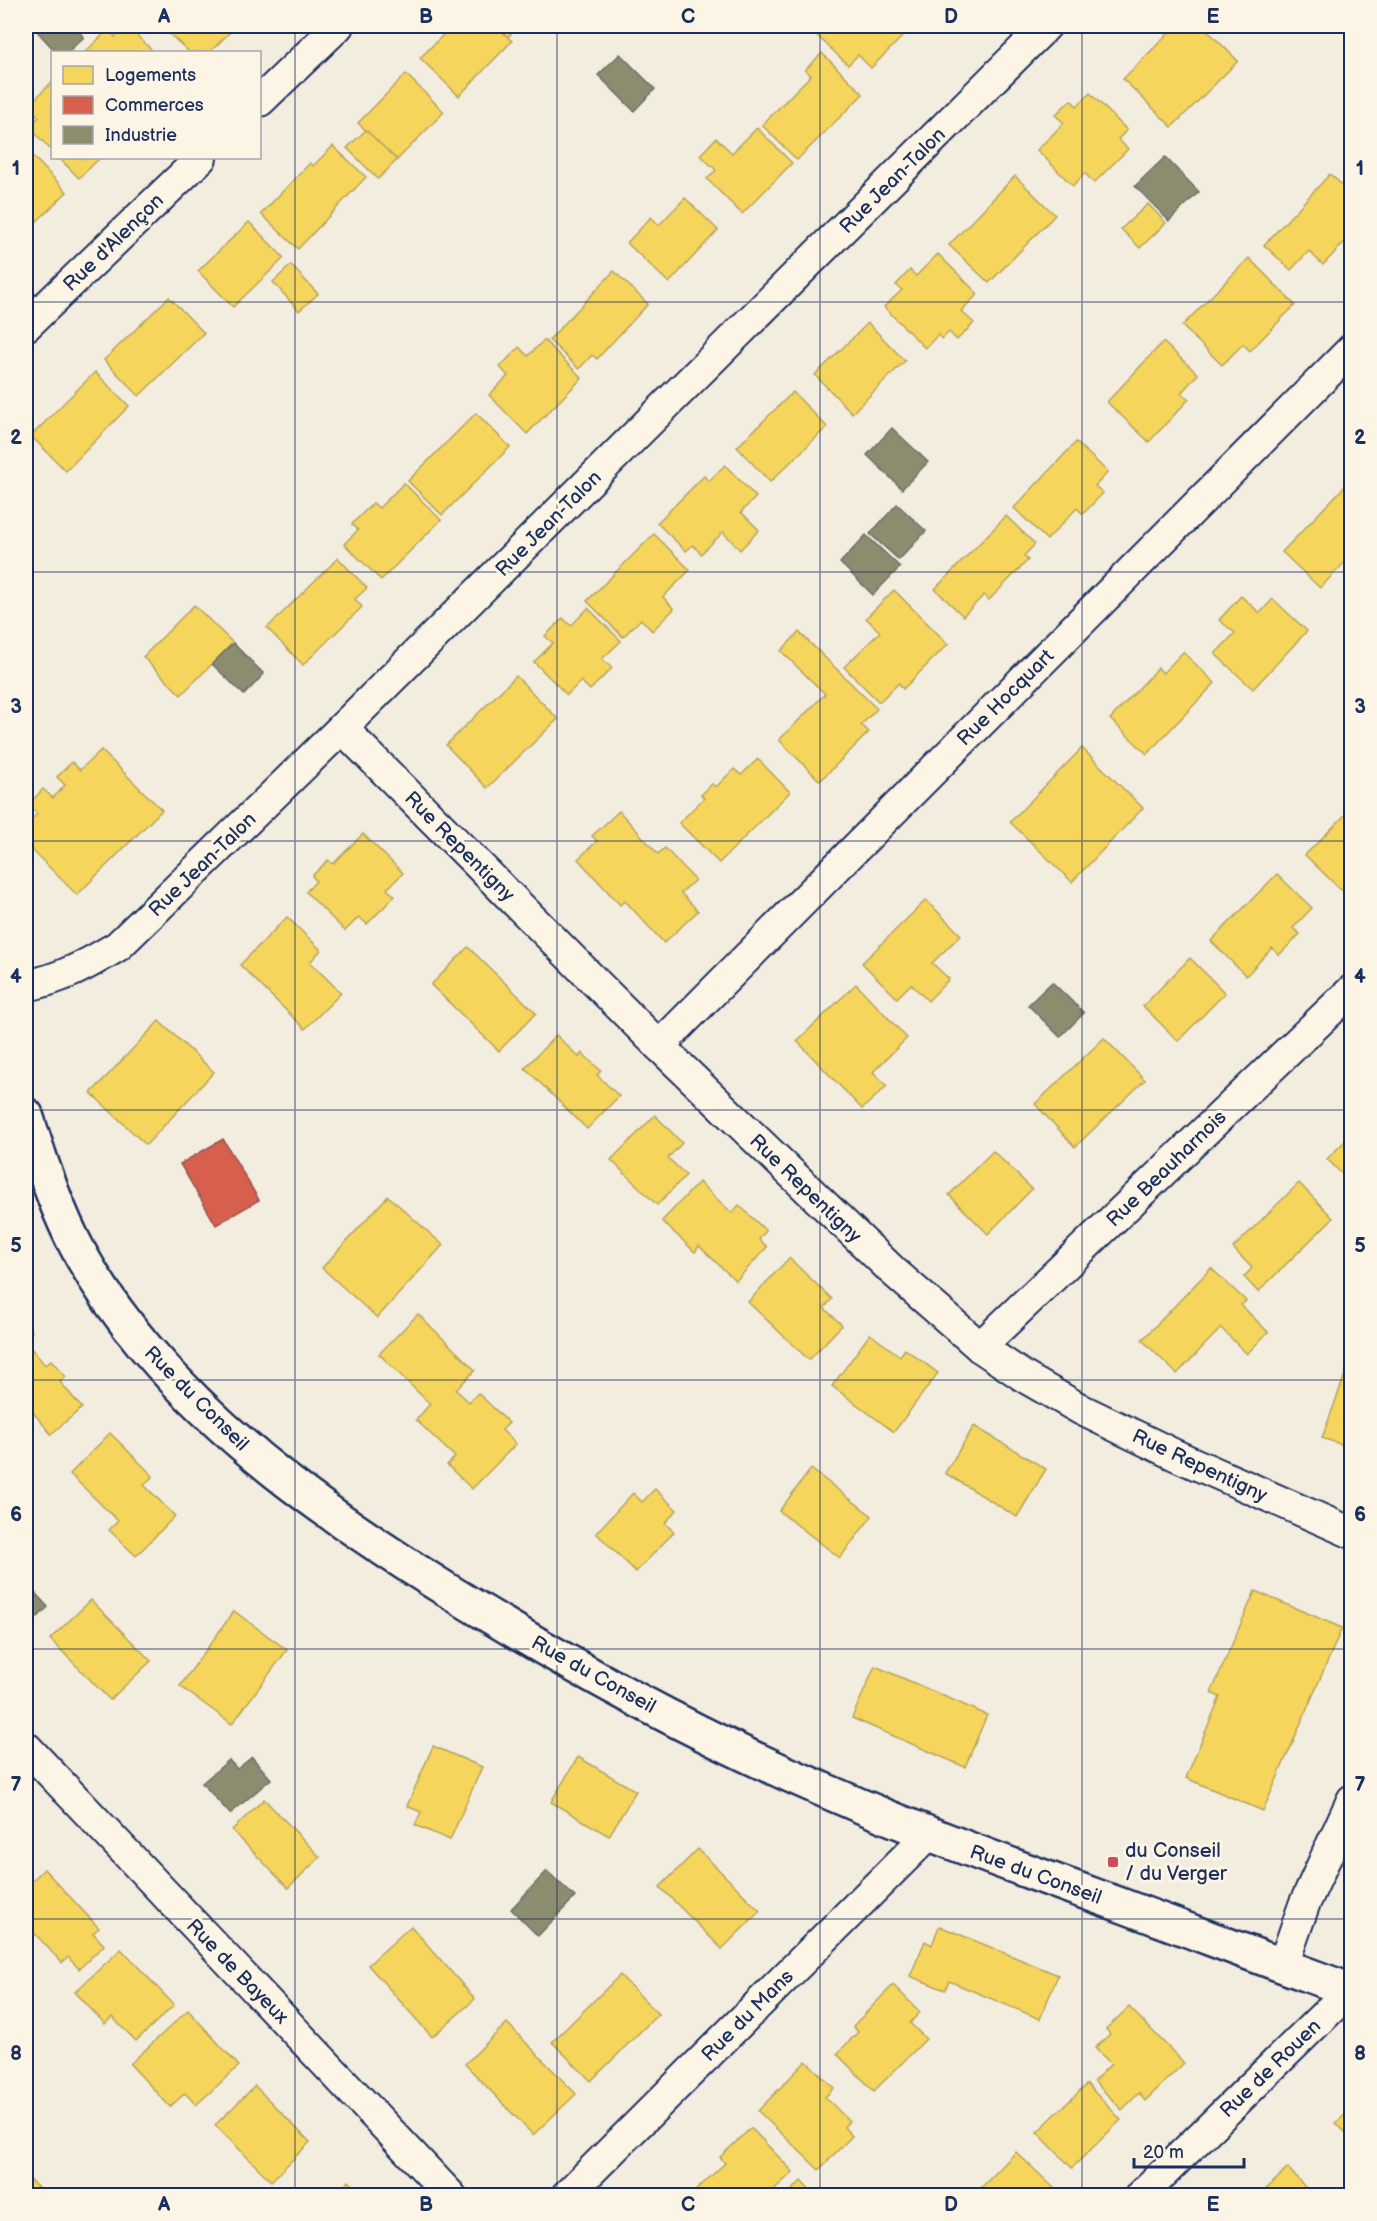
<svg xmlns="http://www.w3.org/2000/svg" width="1377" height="2221" font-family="'Balsamiq Sans',sans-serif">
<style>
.homes{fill:#f6d55c;stroke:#b4a35d;stroke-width:1.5}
.shops{fill:#d6604d;stroke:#9e5152;stroke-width:1.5}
.industry{fill:#8c8c6e;stroke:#6a7069;stroke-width:1.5}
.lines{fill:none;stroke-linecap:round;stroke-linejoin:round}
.minor-casing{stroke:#1b2f5e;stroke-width:34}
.tertiary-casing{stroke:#1b2f5e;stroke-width:38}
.minor{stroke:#fcf5e5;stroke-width:30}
.tertiary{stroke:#fcf5e5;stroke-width:33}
.grid{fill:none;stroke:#1b2f5e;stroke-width:1.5;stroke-opacity:0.55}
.poi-dot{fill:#d1495b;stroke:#fcf5e5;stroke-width:2}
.labels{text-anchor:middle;stroke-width:6;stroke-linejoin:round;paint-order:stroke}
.street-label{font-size:20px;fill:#1b2f5e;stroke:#fcf5e5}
.poi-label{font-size:20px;fill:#1b2f5e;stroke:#fcf5e5;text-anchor:start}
.neatline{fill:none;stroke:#1b2f5e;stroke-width:2}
.grid-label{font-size:20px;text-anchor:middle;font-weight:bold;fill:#1b2f5e}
</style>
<rect width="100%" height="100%" fill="#f3ede0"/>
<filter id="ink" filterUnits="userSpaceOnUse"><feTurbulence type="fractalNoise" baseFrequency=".0167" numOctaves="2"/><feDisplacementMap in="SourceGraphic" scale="12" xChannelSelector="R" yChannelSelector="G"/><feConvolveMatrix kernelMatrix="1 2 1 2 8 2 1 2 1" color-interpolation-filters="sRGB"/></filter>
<g filter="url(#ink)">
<g class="homes">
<path d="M127,26l27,26h-69l23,-22 7,7z"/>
<path d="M161,26h75l-26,26h-21z"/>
<path d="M452,26h44l16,15 -53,55 -39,-38z"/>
<path d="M496,26h23l-11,11z"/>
<path d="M807,26h106l-42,42 -13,-13 -10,10z"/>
<path d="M1176,26h27l35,35 -66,66 -49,-48z"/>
<path d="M822,53l41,41 -66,66 -35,-35 49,-50 -6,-5z"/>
<path d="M406,74l38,38 -47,48 -39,-37z"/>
<path d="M52,82v69l-23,-24 10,-10 -11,-11z"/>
<path d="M1090,93l37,37 -9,9 10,10 -34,34 -9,-10 -12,13 -36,-36 27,-27 -9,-8 16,-15 6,6z"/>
<path d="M757,128l35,35 -50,51 -35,-35 9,-9 -16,-15 16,-17 16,15z"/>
<path d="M366,130l31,30 -19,19 -31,-31z"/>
<path d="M333,146l33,31 -68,72 -37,-35 49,-51 3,3z"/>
<path d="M26,149l41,43 -41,40z"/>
<path d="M59,158h41l-21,20z"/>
<path d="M1330,174l22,20v40l-29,31 -14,-14 -18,19 -27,-25z"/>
<path d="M1015,176l40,39 -66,68 -40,-38z"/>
<path d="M685,198l33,32 -49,53 -42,-40 24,-26 8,8z"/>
<path d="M1148,204l18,19 -26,25 -19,-19z"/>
<path d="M249,222l35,36 -51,49 -35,-36z"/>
<path d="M938,254l40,40 -17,17 13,12 -17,17 -8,-8 -7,7 -4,-4 -13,13 -41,-41 18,-17 -6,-5 14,-15 6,6z"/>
<path d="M1249,258l46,47 -45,46 -7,-7 -21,21 -40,-39z"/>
<path d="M291,265l27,29 -19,17 -26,-29z"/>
<path d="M614,271l34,33 -51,55 -5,-4 -13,14 -30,-29z"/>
<path d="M169,297l35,36 -65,63 -35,-36z"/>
<path d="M868,323l37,38 -53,52 -37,-38z"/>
<path d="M544,340l38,38 -55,56 -38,-39 19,-19 -8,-9 19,-20 9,9z"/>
<path d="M1163,342l35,32 -17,19 8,6 -40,43 -42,-40z"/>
<path d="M95,372l34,34 -63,65 -35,-35z"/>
<path d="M793,392l34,35 -57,55 -33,-35z"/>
<path d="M476,413l34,34 -68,68 -34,-34z"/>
<path d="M1076,442l32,30 -13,14 8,7 -20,21 -6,-6 -30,32 -33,-32z"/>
<path d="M725,465l31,32 -15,15 18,18 -19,20 -17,-18 -22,22 -8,-9 -7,6 -29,-28 47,-47 5,5z"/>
<path d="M404,483l37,37 -60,60 -37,-36 14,-14 -6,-6 21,-21 6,5z"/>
<path d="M1345,486l7,6v63l-32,33 -38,-36z"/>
<path d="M1006,516l29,28 -11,12 4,4 -39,40 -5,-5 -21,21 -28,-27z"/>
<path d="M654,534l36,36 -27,27 11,12 -22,22 -11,-12 -18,18 -36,-36z"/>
<path d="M338,558l29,30 -12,11 7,8 -59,58 -36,-37z"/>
<path d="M894,590l54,54 -45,45 -4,-6 -20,19 -35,-35 36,-35 -14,-14z"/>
<path d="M1241,596l19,17 13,-14 34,32 -54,58 -38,-35 20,-21 -16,-13z"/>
<path d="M194,605l39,38 -52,52 -38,-38z"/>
<path d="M588,608l33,33 -19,18 10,9 -22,22 -9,-9 -14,14 -33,-33 19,-19 -8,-7 18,-18 8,8z"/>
<path d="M799,632l78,77 -16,16 8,7 -49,49 -41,-41 46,-46 -44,-43z"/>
<path d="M1183,652l32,31 -68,71 -37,-35 48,-51 5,5z"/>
<path d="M516,676l42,43 -71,69 -41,-43z"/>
<path d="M1082,748l61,60 -71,74 -62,-60z"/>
<path d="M101,750l61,60 -85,85 -51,-51v-19l11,-11 -9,-9 15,-16 10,9 12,-13 -8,-8 15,-15 8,8z"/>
<path d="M758,759l32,33 -71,71 -40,-40 25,-25 -3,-3 11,-11 4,3 18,-18 7,6z"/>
<path d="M1352,808v72l-11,10 -36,-35z"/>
<path d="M619,811l39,43 7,-6 30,32 -14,13 17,18 -34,32 -39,-42 -5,4 -42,-46 19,-18 -5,-5z"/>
<path d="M363,834l40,39 -16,16 8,7 -28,28 -8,-7 -14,14 -39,-39 10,-11 -4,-5 16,-16 5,4z"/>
<path d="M1277,874l35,34 -19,20 7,6 -21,21 -7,-7 -26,28 -35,-35z"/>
<path d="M926,900l35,35 -29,28 17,16 -21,22 -17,-17 -14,14 -35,-35z"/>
<path d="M287,917l34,33 -11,12 31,31 -36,36 -65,-64z"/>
<path d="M468,947l68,66 -37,38 -68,-66z"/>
<path d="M1190,958l35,35 -47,48 -35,-35z"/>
<path d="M856,984l51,54 -34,34 14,14 -25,23 -65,-68z"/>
<path d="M159,1021l55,51 -68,73 -55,-52z"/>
<path d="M556,1035l23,22 3,-4 19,18 -4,4 22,21 -32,33 -62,-61z"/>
<path d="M1104,1038l41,42 -70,67 -40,-43z"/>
<path d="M655,1115l27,28 -14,15 18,17 -29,30 -46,-45z"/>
<path d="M1352,1134v50l-25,-25z"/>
<path d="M993,1151l39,38 -44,45 -39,-39z"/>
<path d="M699,1182l33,31 7,-8 27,26 -7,8 8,8 -31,34 -37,-35 -4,6 -33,-31z"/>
<path d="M1299,1183l34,35 -75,74 -14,-15 8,-9 -19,-20z"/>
<path d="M388,1196l55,49 -66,73 -55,-50z"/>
<path d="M789,1258l43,41 -8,9 18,17 -33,35 -61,-58z"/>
<path d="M1211,1268l35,33 -5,4 27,27 -21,22 -26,-26 -44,46 -35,-34z"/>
<path d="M418,1314l57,56 -19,20 13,12 9,-9 31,30 -7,7 14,14 -44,45 -25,-24 8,-8 -39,-37 14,-16 -51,-50z"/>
<path d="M26,1319l6,13 -6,4z"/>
<path d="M870,1334l30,22 5,-7 33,24 -44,59 -62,-46z"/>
<path d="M26,1342l19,23 6,-5 15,17 -6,5 22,26 -31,26 -25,-30z"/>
<path d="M1347,1369l5,1v78l-30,-10z"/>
<path d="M974,1426l72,43 -29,48 -72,-44z"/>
<path d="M110,1433l43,43 -9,9 31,31 -39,40 -27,-26 9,-9 -48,-47z"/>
<path d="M811,1469l61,47 -32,42 -61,-47z"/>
<path d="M655,1489l22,21 -12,13 9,9 -38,40 -40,-39 37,-40 9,9z"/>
<path d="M1255,1591l87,37 -79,183 -77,-33 34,-81 -9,-4z"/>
<path d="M91,1600l60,61 -41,39 -60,-61z"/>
<path d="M234,1611l53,39 -55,74 -52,-38z"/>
<path d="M875,1666l112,49 -22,52 -113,-49z"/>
<path d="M433,1746l49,21 -32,73 -35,-15 6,-13 -14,-6z"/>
<path d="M578,1757l58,34 -27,45 -58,-34z"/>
<path d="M264,1799l56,58 -32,31 -56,-58z"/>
<path d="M698,1849l62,62 -38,38 -62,-62z"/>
<path d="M44,1869l55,59 -6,5 11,12 -25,24 -11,-12 -6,6 -36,-39v-37z"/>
<path d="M411,1926l64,73 -43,38 -64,-72z"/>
<path d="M939,1926l119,49 -18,44 -91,-38 -4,9 -35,-14 15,-35 7,4z"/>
<path d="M121,1949l53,56 -38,36 -24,-24 -7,7 -30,-32z"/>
<path d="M620,1975l38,39 -67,67 -39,-39z"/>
<path d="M893,1985l27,27 -10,11 16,16 -52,52 -37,-37 21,-22 -5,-6z"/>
<path d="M1129,2007l55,56 -39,38 -6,-8 -17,17 -28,-29 17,-17 -16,-16 15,-14 -4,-5z"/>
<path d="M188,2010l51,56 -43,39 -11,-12 -15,14 -40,-43z"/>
<path d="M507,2023l69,71 -43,41 -68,-71z"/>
<path d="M806,2061l28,27 -9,9 24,24 -5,6 8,9 -33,34 -61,-59z"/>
<path d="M1087,2084l34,36 -49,48 -35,-36z"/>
<path d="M255,2086l55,56 -39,39 -56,-56z"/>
<path d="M1352,2108v31l-16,-16z"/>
<path d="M751,2128l42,44 -26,24h-72l-2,-3 32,-30 -5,-6z"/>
<path d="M1016,2152l38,36 -7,8h-74z"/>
<path d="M1288,2168l25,28h-54z"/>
<path d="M27,2177l19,19h-20v-18z"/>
<path d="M349,2181l14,15h-29z"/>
<path d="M801,2181l14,15h-29z"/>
</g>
<path class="shops" d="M223,1139l36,61 -43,25 -36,-61z"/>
<g class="industry">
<path d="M37,26h36l11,11 -16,15h-12l-22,-24z"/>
<path d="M620,54l35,35 -21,22 -36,-36z"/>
<path d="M1165,157l34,35 -30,29 -34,-35z"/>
<path d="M892,428l36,34 -26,27 -35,-34z"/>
<path d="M897,504l29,27 -27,29 -29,-26z"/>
<path d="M866,535l34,32 -27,28 -33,-32z"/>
<path d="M233,643l31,31 -20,21 -32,-31z"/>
<path d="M1052,982l32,31 -24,24 -32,-32z"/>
<path d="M26,1583l22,24 -22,22z"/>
<path d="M252,1757l19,22 -41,35 -28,-31 27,-23 8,9z"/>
<path d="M547,1871l28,26 -37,39 -27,-27z"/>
</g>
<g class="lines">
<g class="minor-casing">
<g id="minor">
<path d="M260,101l78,-75"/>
<path d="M26,326l175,-168"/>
<path d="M342,728l317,318 235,226 86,75 46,31 56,32 93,45 177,78"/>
<path d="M26,986c37,-8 59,-20 92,-40l224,-218 704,-702"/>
<path d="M659,1046l693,-697"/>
<path d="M980,1347l372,-357"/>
<path d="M26,1747l425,449"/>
<path d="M1283,1965l21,-60 48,-105"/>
<path d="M566,2196l363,-362"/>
<path d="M1140,2196l210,-206"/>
</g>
</g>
<g class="tertiary-casing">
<path id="tertiary" d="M26,1115c13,41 27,84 46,123 19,38 47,78 74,110 86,101 189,172 301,242 121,75 248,145 379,201 89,39 179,72 270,105 85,31 170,64 256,95"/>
</g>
<use href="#minor" class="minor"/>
<use href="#tertiary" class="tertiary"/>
</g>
</g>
<path class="grid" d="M295,26v2170M557,26v2170M820,26v2170M1082,26v2170M26,302h1326M26,572h1326M26,841h1326M26,1110h1326M26,1380h1326M26,1649h1326M26,1919h1326"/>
<rect class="poi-dot" x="1107" y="1856" width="12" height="12" rx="3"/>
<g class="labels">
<g class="street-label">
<text transform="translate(892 180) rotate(-45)" y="7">Rue Jean-Talon</text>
<text transform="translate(113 242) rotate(-44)" y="7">Rue d'Alençon</text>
<text transform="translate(548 523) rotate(-45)" y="7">Rue Jean-Talon</text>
<text transform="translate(1005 697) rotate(-45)" y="7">Rue Hocquart</text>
<text transform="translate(460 846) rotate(45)" y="7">Rue Repentigny</text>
<text transform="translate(202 864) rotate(-44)" y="7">Rue Jean-Talon</text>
<text transform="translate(1166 1168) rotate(-44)" y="7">Rue Beauharnois</text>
<text transform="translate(806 1188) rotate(44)" y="7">Rue Repentigny</text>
<text transform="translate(197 1398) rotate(45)" y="7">Rue du Conseil</text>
<text transform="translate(1200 1465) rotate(25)" y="7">Rue Repentigny</text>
<text transform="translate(594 1674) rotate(29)" y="7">Rue du Conseil</text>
<text transform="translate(1036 1874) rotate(20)" y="7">Rue du Conseil</text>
<text transform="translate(238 1971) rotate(46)" y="7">Rue de Bayeux</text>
<text transform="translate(747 2015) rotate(-45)" y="7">Rue du Mans</text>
<text transform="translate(1270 2068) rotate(-44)" y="7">Rue de Rouen</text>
</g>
<g class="poi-label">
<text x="1125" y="1857">du Conseil<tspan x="1125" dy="23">/ du Verger</tspan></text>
</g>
</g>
<rect width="1377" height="2221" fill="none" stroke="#fcf5e5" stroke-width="66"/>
<rect x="51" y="51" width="210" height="108" fill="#fcf5e5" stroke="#a2a6af" stroke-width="1.5"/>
<rect x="63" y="66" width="30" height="18" fill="#f6d55c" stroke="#a2a6af" stroke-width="1.5"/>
<text x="105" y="81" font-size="18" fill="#1b2f5e">Logements</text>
<rect x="63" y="96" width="30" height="18" fill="#d6604d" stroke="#a2a6af" stroke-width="1.5"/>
<text x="105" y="111" font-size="18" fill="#1b2f5e">Commerces</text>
<rect x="63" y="126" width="30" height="18" fill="#8c8c6e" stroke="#a2a6af" stroke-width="1.5"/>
<text x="105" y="141" font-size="18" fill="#1b2f5e">Industrie</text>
<path d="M1134 2158v9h110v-9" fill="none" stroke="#1b2f5e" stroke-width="3"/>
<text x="1143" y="2158" font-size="18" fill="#1b2f5e" stroke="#fcf5e5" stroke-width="4.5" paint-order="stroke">20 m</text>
<rect x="33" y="33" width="1311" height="2155" class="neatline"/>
<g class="grid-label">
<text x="164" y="23">A</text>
<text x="426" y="23">B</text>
<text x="688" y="23">C</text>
<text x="951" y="23">D</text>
<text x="1213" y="23">E</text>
<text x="16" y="175">1</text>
<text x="1360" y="175">1</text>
<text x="16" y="444">2</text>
<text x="1360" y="444">2</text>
<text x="16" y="713">3</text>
<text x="1360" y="713">3</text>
<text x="16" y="983">4</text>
<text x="1360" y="983">4</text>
<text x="16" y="1252">5</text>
<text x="1360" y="1252">5</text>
<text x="16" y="1521">6</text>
<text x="1360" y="1521">6</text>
<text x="16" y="1791">7</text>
<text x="1360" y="1791">7</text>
<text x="16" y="2060">8</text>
<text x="1360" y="2060">8</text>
<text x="164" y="2211">A</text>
<text x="426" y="2211">B</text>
<text x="688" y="2211">C</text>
<text x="951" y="2211">D</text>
<text x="1213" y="2211">E</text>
</g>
</svg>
